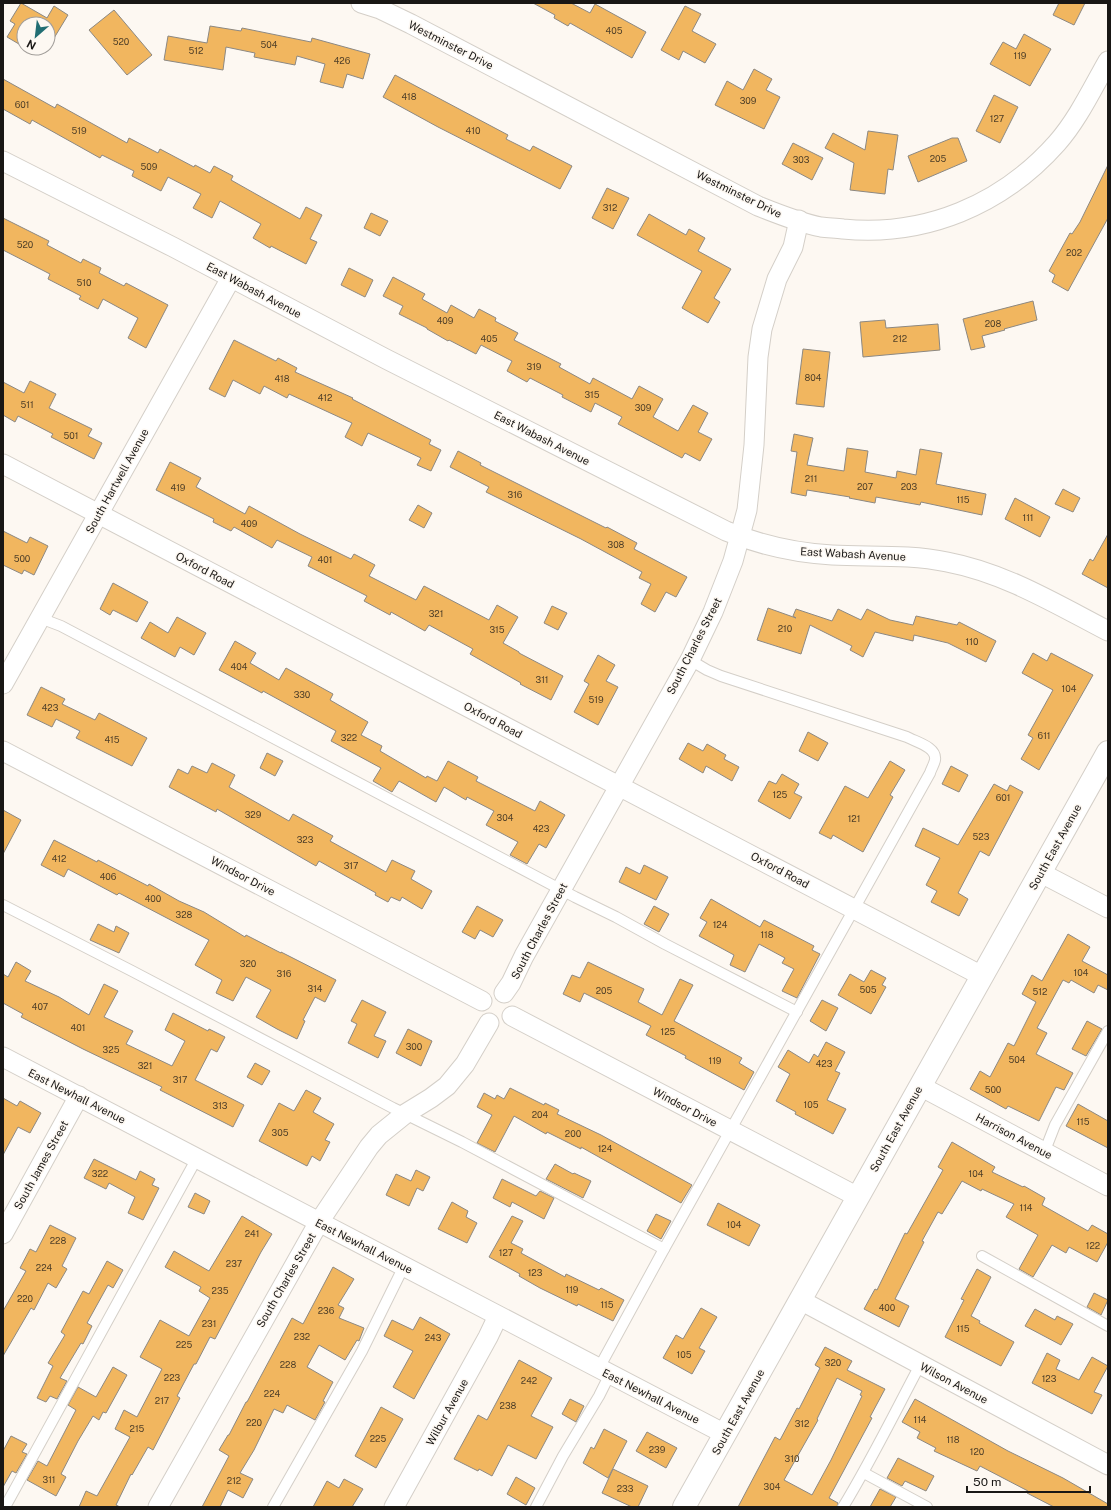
<svg xmlns="http://www.w3.org/2000/svg" width="1111" height="1510" font-family="'Public Sans',sans-serif">
<style>
.building{fill:#f1b65f;stroke:#8c8882;fill-rule:evenodd}
.lines{fill:none;stroke-linecap:round;stroke-linejoin:round}
.service-casing{stroke:#d4cfc8;stroke-width:12}
.minor-casing{stroke:#d4cfc8;stroke-width:21}
.secondary-casing{stroke:#d4cfc8;stroke-width:24}
.service{stroke:#fff;stroke-width:10}
.minor{stroke:#fff;stroke-width:19}
.secondary{stroke:#fff;stroke-width:22}
.labels{text-anchor:middle;stroke-width:3;stroke-linejoin:round;paint-order:stroke}
.number-label{font-size:9px;fill:#4f3f28}
.street-label{font-size:11px;fill:#191715;stroke:#fdf8f2}
</style>
<rect width="100%" height="100%" fill="#fdf8f2"/>
<g class="building">
<path d="M21,3l26,15 7,-12 14,9 -20,33v-24h-24v23l-17,-10 8,-13 -5,-3z"/>
<path d="M533,3h38l19,10 5,-9 51,28 -14,26 -62,-35 -2,3 -14,-8 1,-3z"/>
<path d="M1059,3h26l-11,22 -21,-10z"/>
<path d="M685,6l16,8 -9,17 24,13 -11,19 -22,-12 -4,9 -18,-10z"/>
<path d="M114,10l38,45 -25,20 -38,-45z"/>
<path d="M210,26l31,5 1,-3 69,14 1,-4 58,16 -7,25 -16,-5 -4,14 -23,-6 5,-18 -28,-8 -2,9 -41,-8 1,-4 -29,-6 -3,23 -59,-10 4,-24 39,7z"/>
<path d="M1024,34l27,15 -21,37 -40,-22 13,-22 13,7z"/>
<path d="M754,69l18,10 -6,11 14,7 -16,32 -49,-24 12,-24 16,9z"/>
<path d="M395,75l113,60 -2,4 24,12 3,-5 39,20 -12,23 -122,-62 -55,-30z"/>
<path d="M3,79l52,29 2,-4 70,39 2,-5 29,15 2,-4 34,18 1,-2 15,8 4,-7 19,10 -2,4 69,39 6,-12 16,8 -12,24 7,3 -11,22 -35,-18 -1,2 -17,-10 8,-14 -41,-23 -8,17 -19,-10 8,-14 -33,-17 -7,14 -29,-15 2,-5 -32,-16 -2,3 -68,-38 -2,4 -27,-15z"/>
<path d="M994,95l24,12 -18,36 -24,-12z"/>
<path d="M868,131l30,4 -5,35 -5,-1 -3,25 -35,-4 4,-27 -29,-15 8,-15 32,17z"/>
<path d="M952,138h6l9,23 -49,21 -10,-26z"/>
<path d="M793,143l30,15 -11,22 -30,-16z"/>
<path d="M1108,165v53l-40,73 -16,-9 3,-7 -6,-4 21,-38 2,1 8,-12z"/>
<path d="M607,188l22,10 -16,31 -21,-11z"/>
<path d="M371,213l17,8 -8,15 -16,-8z"/>
<path d="M649,214l37,21 3,-6 16,9 -7,13 33,18 -17,29 6,4 -12,21 -26,-15 20,-37 -65,-36z"/>
<path d="M3,218l46,23 -2,4 34,18 2,-4 18,9 -2,5 25,13 2,-3 42,22 -22,43 -18,-10 10,-20 -35,-19 -5,10 -19,-10 2,-3 -33,-17 2,-5 -47,-24z"/>
<path d="M349,268l24,12 -8,17 -24,-12z"/>
<path d="M393,277l32,17 -3,5 25,14 4,-8 23,13 5,-9 17,9 -1,3 23,12 -4,7 47,24 -2,3 31,17 3,-6 39,21 7,-13 24,13 -10,18 25,14 15,-26 15,8 -10,19 14,7 -12,22 -15,-8 -3,5 -64,-34 4,-7 -27,-14 -4,9 -29,-15 1,-2 -33,-17 -3,4 -20,-11 5,-10 -31,-16 -5,9 -27,-14 -1,1 -21,-12v-1l-28,-14 4,-8 -20,-10z"/>
<path d="M1033,301l4,19 -33,9 1,1 -23,6 3,11 -14,3 -8,-31z"/>
<path d="M885,320l1,8 52,-4 2,26 -77,7 -3,-35z"/>
<path d="M234,340l42,21 2,-3 19,10 -2,4 58,26 -1,1 79,41 -2,4 12,6 -10,21 -14,-6 4,-7 -53,-25 -6,13 -17,-9 7,-14 -63,-29 -2,4 -23,-12 -4,8 -27,-14 -8,17 -16,-8z"/>
<path d="M803,349l27,3 -6,55 -28,-3z"/>
<path d="M30,381l26,13 -7,14 43,21 -4,7 14,7 -8,16 -43,-22 2,-3 -35,-18 -3,6 -12,-7v-33l21,11z"/>
<path d="M794,434l19,4 -6,27 37,6 3,-23 21,3 -3,21 31,6 1,-7 19,4 4,-26 22,4 -6,31 50,10 -4,21 -61,-13 -1,3 -44,-8 -1,6 -26,-5 1,-1 -43,-7 -1,6 -15,-3 6,-41 -6,-1z"/>
<path d="M458,451l23,12 -1,2 126,63 1,-1 30,16 -3,6 53,28 -11,20 -10,-5 -11,20 -14,-8 10,-20 -12,-6 3,-6 -61,-33 -95,-47 3,-5 -39,-20z"/>
<path d="M170,462l31,16 -5,9 49,27 4,-8 51,28 51,25 3,-5 21,11 -6,11 47,24 8,-14 65,34 8,-15 21,12 -15,26 16,9v1l44,23 -12,24 -31,-16 1,-1 -51,-29 3,-5 -44,-24 -4,6 -34,-19 -1,3 -26,-14 3,-5 -59,-30 4,-9 -35,-17 -5,8 -38,-21 -3,4 -18,-9 1,-3 -58,-29z"/>
<path d="M1063,489l17,9 -7,14 -18,-8z"/>
<path d="M1015,498l35,19 -10,20 -35,-18z"/>
<path d="M418,505l14,8 -8,15 -15,-8z"/>
<path d="M3,531l24,12 3,-6 18,9 -14,29 -10,-5 -2,4 -19,-9z"/>
<path d="M1108,534v54l-26,-14 8,-15 3,2z"/>
<path d="M113,583l35,19 -11,20 -24,-12 -3,5 -10,-6z"/>
<path d="M552,606l15,7 -9,17 -14,-7z"/>
<path d="M768,608l28,10 -3,-2 3,-7 36,12 6,-12 23,11 6,-11 23,11 23,5 3,-9 41,9 2,-3 37,19 -10,21 -38,-19 -34,-8 -1,6 -38,-9 -12,25 -13,-7 2,-4 -42,-21 -9,29 -44,-14z"/>
<path d="M177,617l29,16 -12,22 -14,-8 -5,10 -34,-19 9,-16 18,11z"/>
<path d="M235,641l21,12 -6,10 29,17 7,-12 47,26 -3,6 38,22 -7,13 21,11 -2,5 46,27 1,-2 10,5 11,-20 30,16 -2,4 59,30 5,-10 25,14 -19,33 -7,-4 -12,20 -17,-9 8,-13 -32,-17 8,-14 -27,-14 -1,3 -22,-13 -8,15 -37,-21 -7,11 -19,-11 8,-13 -50,-27 5,-10 -73,-40 -1,2 -43,-23z"/>
<path d="M1033,653l14,8 4,-8 42,22 -54,95 -18,-11 12,-21 -5,-3 25,-45 -31,-17z"/>
<path d="M598,655l17,10 -9,16 12,6 -20,38 -24,-13 15,-28 -5,-3z"/>
<path d="M41,687l24,12 -3,5 33,16 4,-7 48,25 -15,28 -56,-28 4,-7 -24,-12 -4,8 -25,-12z"/>
<path d="M808,732l20,11 -10,18 -19,-10z"/>
<path d="M688,743l15,8 4,-7 19,11 -2,4 15,8 -7,14 -26,-15 -3,7 -24,-14z"/>
<path d="M267,753l16,8 -8,15 -15,-8z"/>
<path d="M890,761l15,9 -15,25 3,2 -30,55 -30,-17 -2,4 -12,-6 26,-47 23,12z"/>
<path d="M212,763l23,12 -6,12 60,34 4,-7 40,22 -3,5 56,31 6,-12 23,11 -4,8 21,12 -10,18 -20,-12 -2,4 -9,-4 -3,5 -13,-7 1,-2 -57,-32 -3,5 -99,-57 -1,3 -47,-25 9,-18 10,5 4,-8 15,7z"/>
<path d="M951,766l17,9 -9,17 -17,-8z"/>
<path d="M782,774l17,10 -5,9 8,4 -12,22 -32,-18 11,-20 7,3z"/>
<path d="M994,784l13,7 3,-6 13,7 -34,64 -9,-5 -22,42 10,6 -9,17 -28,-14 6,-11 -11,-6 14,-27 -25,-12 8,-18 35,17z"/>
<path d="M3,810l18,10 -18,34z"/>
<path d="M54,840l43,22 1,-2 50,26 1,-2 30,17 25,11 41,25 1,-2 35,18v-1l55,28 -11,22 -10,-5 -12,23 2,1 -8,18 -20,-10 -21,-12 15,-27 -25,-13 -13,24 -17,-8 6,-13 -27,-15 14,-25 -90,-47 -2,2 -49,-26 -4,8 -23,-12z"/>
<path d="M644,865l24,12 -12,23 -37,-18 7,-15 14,7z"/>
<path d="M711,899l49,28 4,-7 50,26 -2,4 8,4 -23,44 -15,-7 12,-22 -12,-6 3,-5 -26,-14 -14,28 -15,-7 4,-10 -35,-19 8,-14 -7,-4z"/>
<path d="M477,906l26,14 -10,17 -13,-7 -5,9 -13,-7z"/>
<path d="M654,906l15,8 -10,18 -15,-8z"/>
<path d="M98,924l16,8 2,-6 13,7 -10,20 -29,-13z"/>
<path d="M1068,934l22,13 -8,14 26,14v15l-10,-5 -4,8 -23,-13 -2,3 -6,-3 -26,48 10,5 -11,21 37,19 -9,17 -8,-3 -17,34 -31,-15 -2,3 -36,-20 10,-18 10,6 18,-34 6,3 22,-44 -14,-8 10,-19 10,6z"/>
<path d="M16,962l15,9 -6,10 34,16 30,18 15,-31 14,7 -14,26 29,14 -7,13 46,22 13,-25 -20,-11 8,-17 35,18 1,-2 16,8 -8,15 -6,-3 -16,31 49,25 -11,22 -73,-37 2,-3 -79,-38 -62,-32 2,-3 -20,-11v-29l5,3z"/>
<path d="M588,962l56,27 -6,13 24,13 18,-36 13,6 -19,36 68,37 -3,5 15,9 -10,18 -59,-32 1,-2 -40,-21 5,-9 -67,-33 -4,9 -17,-8 9,-19 8,3z"/>
<path d="M871,970l15,8 -4,7 4,2 -15,27 -33,-19 12,-21 14,8z"/>
<path d="M362,1000l24,12 -12,24 12,5 -8,17 -30,-15 9,-19 -6,-3z"/>
<path d="M822,1000l16,8 -12,23 -16,-10z"/>
<path d="M1087,1021l15,8 -16,27 -14,-7z"/>
<path d="M408,1029l24,12 -11,25 -25,-13z"/>
<path d="M826,1042l19,10 -10,19 5,2 -13,27 19,9 -13,25 -38,-20 1,-2 -20,-11 14,-27 -12,-7 10,-17 21,13 5,-9 4,3z"/>
<path d="M255,1063l15,8 -8,14 -15,-8z"/>
<path d="M510,1088l34,17 1,-2 14,7 -2,4 44,21 91,50 -11,18 -100,-56v2l-34,-17 -1,2 -32,-18 -19,36 -18,-9 15,-28 -15,-8 7,-14 11,6 2,-4 7,4z"/>
<path d="M306,1090l15,8 -8,14 21,12 -9,16 5,2 -10,19 -8,-5 -5,10 -48,-25 20,-38 15,8z"/>
<path d="M3,1098l14,8 3,-5 21,12 -11,20 -12,-6 -15,28z"/>
<path d="M1078,1104l30,17v27l-42,-22z"/>
<path d="M952,1142l43,25 -3,5 31,15 1,-1 21,12 -3,7 46,26 4,-6 16,9v8l-11,20 -28,-15 -3,6 -14,-8 -19,32 -14,-8 19,-34 -32,-18 8,-13 -32,-15 -1,2 -19,-10 -20,33 -4,-2 -16,29 2,1 -29,57 14,7 -10,21 -35,-18 11,-20 2,1 28,-57 2,1 36,-64 -5,-3z"/>
<path d="M94,1159l42,21 4,-9 15,8 -3,6 7,3 -16,32 -15,-7 7,-16 -26,-14 -3,6 -22,-11z"/>
<path d="M555,1164l18,10 1,-1 17,8 -8,17 -37,-19z"/>
<path d="M416,1170l14,7 -7,14 -6,-3 -8,18 -23,-11 10,-21 15,7z"/>
<path d="M502,1179l34,17 4,-5 14,7 -10,21 -32,-17 -2,5 -17,-9z"/>
<path d="M195,1193l15,8 -6,13 -16,-7z"/>
<path d="M452,1202l16,9 -2,6 11,6 -10,20 -29,-14z"/>
<path d="M718,1203l42,22 -11,21 -42,-21z"/>
<path d="M656,1214l15,7 -10,18 -14,-8z"/>
<path d="M242,1216l30,18 -11,18 -46,87 -5,-2 -14,27h-2l-17,32 3,2 -27,52 -5,-3 -16,28 -1,-1 -15,31 4,2h-41l7,-16 11,5 33,-59 -15,-8 9,-19 13,7 25,-48 -22,-12 20,-37 29,16 21,-38 -11,-7 2,-4 -36,-20 9,-16 35,20z"/>
<path d="M512,1216l11,5 -12,22 12,6 -2,4 44,24 1,-3 33,16 2,-2 23,12 -11,21 -35,-17 -1,2 -37,-18 -21,-12 1,-2 -31,-17z"/>
<path d="M50,1225l26,13 -14,28 5,3 -11,19 -8,-5 -14,27 -3,-2 -28,48v-45l23,-40 -6,-3 10,-19 6,3z"/>
<path d="M107,1261l16,9 -10,18 -5,-3 -21,38 5,3 -9,18 -2,-1 -21,35 7,3 -10,18 -7,-3 -4,6 -9,-4 16,-32 -5,-3 17,-28 -4,-3 22,-41 6,3z"/>
<path d="M333,1267l21,12 -16,26 6,3 -5,10 25,10 -5,13 -2,-1 -12,20 -26,-15 -12,22 26,15 -10,19 2,1 -10,18 -28,-15 -4,8 -9,-4 -20,41 -14,23 13,6 -10,19 -15,-8 -8,17h-18l27,-51 -10,-6 9,-15h1l17,-33h1l45,-84 11,6z"/>
<path d="M977,1269l14,8 -20,39 9,5 -1,2 35,19 -13,24 -56,-29 19,-37 -3,-1z"/>
<path d="M1094,1293l14,7 -7,15 -14,-8z"/>
<path d="M701,1308l16,9 -18,31 6,3 -13,23 -29,-16 13,-23 7,4z"/>
<path d="M1035,1309l20,11 2,-4 16,8 -12,21 -36,-19z"/>
<path d="M420,1317l30,17 -36,65 -21,-12 20,-36 -29,-15 8,-16 21,10z"/>
<path d="M825,1347l27,14 -5,9 38,19 -15,28 2,1 -43,80 9,5 -1,4h-99l37,-70 5,3 17,-32 2,1 21,-41 -5,-3zM837,1378l25,13 -2,4 2,1 -31,64 -19,35 -28,-15 34,-60 -1,-1z"/>
<path d="M1047,1353l13,7 -4,9 23,11 13,-23 16,9 -14,26 8,3 -10,19 -60,-31z"/>
<path d="M519,1360l33,18 -21,38 22,11 -17,32 -28,-14 -16,31 -13,-7 -1,2 -24,-12 24,-44 9,5z"/>
<path d="M113,1367l14,8 -21,38 -3,-1 -4,8 -6,-4 -15,25 -17,33 5,3 -10,19 -29,-16 11,-19 9,5 29,-56 -8,-5 10,-18 18,10z"/>
<path d="M570,1399l14,7 -8,16 -14,-8z"/>
<path d="M915,1399l93,52 55,27 45,26v3h-54l-27,-14 1,-2 -48,-25 -3,5 -43,-20 2,-3 -19,-10 3,-6 -18,-10z"/>
<path d="M381,1407l22,12 -27,49 -21,-12z"/>
<path d="M604,1429l23,12 -19,37 -25,-15 8,-16 3,2z"/>
<path d="M647,1432l30,16 -11,20 -30,-17z"/>
<path d="M11,1436l16,8 -5,8 5,2 -11,19 -4,-2 -9,16v-36z"/>
<path d="M898,1458l36,18 -8,15 -21,-10 -3,5 -15,-8z"/>
<path d="M613,1469l35,17 -10,21h-6l-30,-14z"/>
<path d="M516,1477l19,11 -9,17 -19,-11z"/>
<path d="M344,1479l19,10 -11,18h-39l14,-26 12,7z"/>
<path d="M880,1489l16,8 -6,10h-20z"/>
</g>
<g class="lines">
<g class="service-casing">
<g id="service">
<path d="M40,618l21,8 514,271 41,20 49,27 132,68"/>
<path d="M3,905l129,66 261,137 69,34 202,107"/>
<path d="M1044,1153l11,-28 53,-94"/>
<path d="M982,1256l126,70"/>
<path d="M599,1368l65,-119 266,-476c1,-4 4,-8 5,-13 2,-13 -19,-18 -28,-23l-186,-61 -14,-6 -17,-10"/>
<path d="M864,1473l63,34"/>
<path d="M5,1507l192,-349"/>
<path d="M273,1507l89,-156 42,-85"/>
<path d="M536,1507l27,-51 36,-60 11,-22"/>
<path d="M843,1507c28,-46 52,-95 77,-142"/>
</g>
</g>
<g class="minor-casing">
<g id="minor">
<path d="M361,3l19,6 31,15 347,182c20,8 42,17 63,21 7,1 15,1 22,2 82,8 159,-24 214,-86 21,-24 35,-54 51,-82"/>
<path d="M3,161l170,86 213,112 340,172c34,14 69,22 106,24 39,2 77,-1 115,7 58,11 109,42 161,69"/>
<path d="M3,464l979,512"/>
<path d="M3,684l228,-406"/>
<path d="M3,751l479,250"/>
<path d="M1041,873l67,35"/>
<path d="M504,993l7,-10 13,-27 166,-296 23,-48 20,-51 14,-51 7,-65 4,-88 4,-28 15,-50 16,-32 6,-27"/>
<path d="M512,1016l346,181"/>
<path d="M3,1057l722,377"/>
<path d="M920,1086l188,100"/>
<path d="M3,1234l76,-138"/>
<path d="M800,1300l308,165"/>
<path d="M158,1507l161,-285 50,-75 10,-12 26,-21 26,-16 16,-12 18,-22 24,-41"/>
<path d="M394,1507l94,-170 10,-21"/>
</g>
</g>
<g class="secondary-casing">
<path id="secondary" d="M684,1507l424,-755"/>
</g>
<use href="#service" class="service"/>
<use href="#minor" class="minor"/>
<use href="#secondary" class="secondary"/>
</g>
<g class="labels">
<g class="number-label">
<text x="614" y="34">405</text>
<text x="121" y="45">520</text>
<text x="269" y="48">504</text>
<text x="196" y="54">512</text>
<text x="1020" y="59">119</text>
<text x="342" y="64">426</text>
<text x="409" y="100">418</text>
<text x="748" y="104">309</text>
<text x="22" y="108">601</text>
<text x="997" y="122">127</text>
<text x="79" y="134">519</text>
<text x="473" y="134">410</text>
<text x="938" y="162">205</text>
<text x="801" y="163">303</text>
<text x="149" y="170">509</text>
<text x="610" y="211">312</text>
<text x="25" y="248">520</text>
<text x="1074" y="256">202</text>
<text x="84" y="286">510</text>
<text x="445" y="324">409</text>
<text x="993" y="327">208</text>
<text x="489" y="342">405</text>
<text x="900" y="342">212</text>
<text x="534" y="370">319</text>
<text x="813" y="381">804</text>
<text x="282" y="382">418</text>
<text x="592" y="398">315</text>
<text x="325" y="401">412</text>
<text x="27" y="408">511</text>
<text x="643" y="411">309</text>
<text x="71" y="439">501</text>
<text x="811" y="482">211</text>
<text x="865" y="490">207</text>
<text x="909" y="490">203</text>
<text x="178" y="491">419</text>
<text x="515" y="498">316</text>
<text x="963" y="503">115</text>
<text x="1028" y="521">111</text>
<text x="249" y="527">409</text>
<text x="616" y="548">308</text>
<text x="22" y="562">500</text>
<text x="325" y="563">401</text>
<text x="436" y="617">321</text>
<text x="785" y="632">210</text>
<text x="497" y="633">315</text>
<text x="972" y="645">110</text>
<text x="239" y="670">404</text>
<text x="542" y="683">311</text>
<text x="1069" y="692">104</text>
<text x="302" y="698">330</text>
<text x="596" y="703">519</text>
<text x="50" y="711">423</text>
<text x="1044" y="739">611</text>
<text x="349" y="741">322</text>
<text x="112" y="743">415</text>
<text x="780" y="798">125</text>
<text x="1003" y="801">601</text>
<text x="253" y="818">329</text>
<text x="505" y="821">304</text>
<text x="854" y="822">121</text>
<text x="541" y="832">423</text>
<text x="981" y="840">523</text>
<text x="305" y="843">323</text>
<text x="59" y="862">412</text>
<text x="351" y="869">317</text>
<text x="108" y="880">406</text>
<text x="153" y="902">400</text>
<text x="184" y="918">328</text>
<text x="720" y="928">124</text>
<text x="767" y="938">118</text>
<text x="248" y="967">320</text>
<text x="1081" y="976">104</text>
<text x="284" y="977">316</text>
<text x="315" y="992">314</text>
<text x="868" y="993">505</text>
<text x="604" y="994">205</text>
<text x="1040" y="995">512</text>
<text x="40" y="1010">407</text>
<text x="78" y="1031">401</text>
<text x="668" y="1035">125</text>
<text x="414" y="1050">300</text>
<text x="111" y="1053">325</text>
<text x="1017" y="1063">504</text>
<text x="715" y="1064">119</text>
<text x="824" y="1067">423</text>
<text x="145" y="1069">321</text>
<text x="180" y="1083">317</text>
<text x="993" y="1093">500</text>
<text x="811" y="1108">105</text>
<text x="220" y="1109">313</text>
<text x="540" y="1118">204</text>
<text x="1083" y="1125">115</text>
<text x="280" y="1136">305</text>
<text x="573" y="1137">200</text>
<text x="605" y="1152">124</text>
<text x="100" y="1177">322</text>
<text x="976" y="1177">104</text>
<text x="1026" y="1211">114</text>
<text x="734" y="1228">104</text>
<text x="252" y="1237">241</text>
<text x="58" y="1244">228</text>
<text x="1093" y="1249">122</text>
<text x="506" y="1256">127</text>
<text x="234" y="1267">237</text>
<text x="44" y="1271">224</text>
<text x="535" y="1276">123</text>
<text x="572" y="1293">119</text>
<text x="220" y="1294">235</text>
<text x="25" y="1302">220</text>
<text x="607" y="1308">115</text>
<text x="887" y="1311">400</text>
<text x="326" y="1314">236</text>
<text x="209" y="1327">231</text>
<text x="963" y="1332">115</text>
<text x="302" y="1340">232</text>
<text x="433" y="1341">243</text>
<text x="184" y="1348">225</text>
<text x="684" y="1358">105</text>
<text x="833" y="1366">320</text>
<text x="288" y="1368">228</text>
<text x="172" y="1381">223</text>
<text x="1049" y="1382">123</text>
<text x="529" y="1384">242</text>
<text x="272" y="1397">224</text>
<text x="162" y="1404">217</text>
<text x="508" y="1409">238</text>
<text x="920" y="1423">114</text>
<text x="254" y="1426">220</text>
<text x="802" y="1427">312</text>
<text x="137" y="1432">215</text>
<text x="378" y="1442">225</text>
<text x="953" y="1443">118</text>
<text x="657" y="1453">239</text>
<text x="977" y="1455">120</text>
<text x="792" y="1462">310</text>
<text x="49" y="1483">311</text>
<text x="234" y="1484">212</text>
<text x="772" y="1490">304</text>
<text x="625" y="1492">233</text>
</g>
<g class="street-label">
<text transform="translate(451 45) rotate(27)" y="4">Westminster Drive</text>
<text transform="translate(739 194) rotate(26)" y="4">Westminster Drive</text>
<text transform="translate(254 290) rotate(28)" y="4">East Wabash Avenue</text>
<text transform="translate(542 438) rotate(27)" y="4">East Wabash Avenue</text>
<text transform="translate(117 481) rotate(-61)" y="4">South Hartwell Avenue</text>
<text transform="translate(853 554) rotate(3)" y="4">East Wabash Avenue</text>
<text transform="translate(205 570) rotate(28)" y="4">Oxford Road</text>
<text transform="translate(694 646) rotate(-63)" y="4">South Charles Street</text>
<text transform="translate(493 720) rotate(28)" y="4">Oxford Road</text>
<text transform="translate(1055 847) rotate(-61)" y="4">South East Avenue</text>
<text transform="translate(780 870) rotate(28)" y="4">Oxford Road</text>
<text transform="translate(243 876) rotate(28)" y="4">Windsor Drive</text>
<text transform="translate(539 931) rotate(-62)" y="4">South Charles Street</text>
<text transform="translate(77 1096) rotate(27)" y="4">East Newhall Avenue</text>
<text transform="translate(685 1107) rotate(28)" y="4">Windsor Drive</text>
<text transform="translate(896 1129) rotate(-61)" y="4">South East Avenue</text>
<text transform="translate(1014 1136) rotate(28)" y="4">Harrison Avenue</text>
<text transform="translate(41 1165) rotate(-61)" y="4">South James Street</text>
<text transform="translate(364 1246) rotate(27)" y="4">East Newhall Avenue</text>
<text transform="translate(286 1280) rotate(-60)" y="4">South Charles Street</text>
<text transform="translate(954 1383) rotate(28)" y="4">Wilson Avenue</text>
<text transform="translate(651 1396) rotate(27)" y="4">East Newhall Avenue</text>
<text transform="translate(447 1412) rotate(-61)" y="4">Wilbur Avenue</text>
<text transform="translate(738 1412) rotate(-61)" y="4">South East Avenue</text>
</g>
</g>
<rect width="1111" height="1510" fill="none" stroke="#191715" stroke-width="8"/>
<g transform="translate(36 36) rotate(208)"><circle r="19" fill="#fdf8f2" stroke="#a29e9a"/>
<path d="M0-3L7 15L0 10L-7 15Z" fill="#226e73"/>
<text y="-6" font-size="11" font-weight="bold" text-anchor="middle" fill="#191715">N</text>
</g>
<path d="M967 1486v6h123v-6" fill="none" stroke="#191715" stroke-width="2"/>
<text x="973" y="1486" font-size="12" fill="#191715" stroke="#fdf8f2" stroke-width="3" paint-order="stroke">50 m</text>
</svg>
